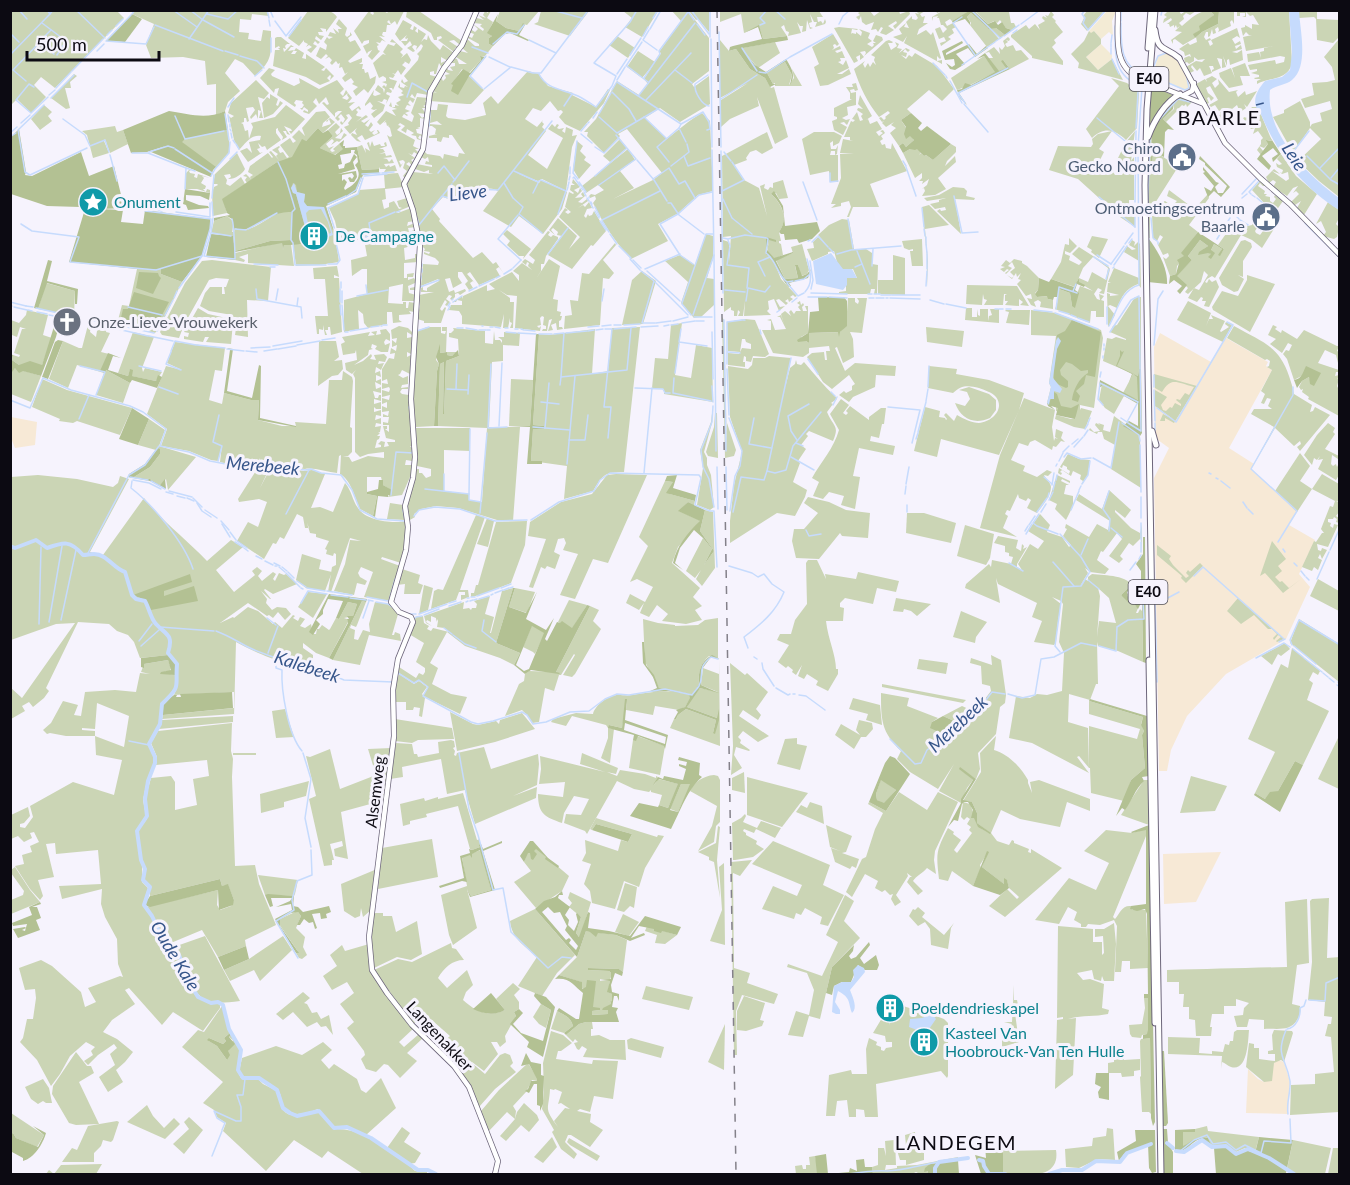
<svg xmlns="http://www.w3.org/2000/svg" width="1350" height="1185" font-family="Lato,sans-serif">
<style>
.commercial{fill:#f3ebd5}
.industrial{fill:#f7e9d6}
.green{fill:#cbd5b5;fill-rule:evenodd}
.forest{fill:#b3c193;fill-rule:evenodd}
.water{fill:#c6dbfd;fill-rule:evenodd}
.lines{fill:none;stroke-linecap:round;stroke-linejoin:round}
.stream{stroke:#c6dbfd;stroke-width:1.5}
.river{stroke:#c6dbfd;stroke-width:4}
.ferry{stroke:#36558a;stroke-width:1.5;stroke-dasharray:8 6;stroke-linecap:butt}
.major-casing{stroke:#6d667b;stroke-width:6}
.highway-casing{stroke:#6d667b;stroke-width:7}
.major{stroke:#fff;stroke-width:4.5}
.highway{stroke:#fff;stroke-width:5}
.rail{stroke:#84818a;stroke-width:1.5;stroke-dasharray:8 8;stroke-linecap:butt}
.major-bridge-casing{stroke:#6d667b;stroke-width:6;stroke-linecap:butt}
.major-bridge{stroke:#fff;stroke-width:4.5}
.labels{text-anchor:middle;stroke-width:6;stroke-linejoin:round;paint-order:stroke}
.shield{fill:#f6f3fd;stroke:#525058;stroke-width:1.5}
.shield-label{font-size:15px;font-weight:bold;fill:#0c0a12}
.service-label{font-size:16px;fill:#4e5e75;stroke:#f6f3fd;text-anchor:end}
.culture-label{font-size:16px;fill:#0d838f;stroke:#f6f3fd;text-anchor:start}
.worship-label{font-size:16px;fill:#5b616d;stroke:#f6f3fd;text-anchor:start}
.street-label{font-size:16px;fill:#0c0a12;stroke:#f6f3fd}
.water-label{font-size:18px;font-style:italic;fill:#36558a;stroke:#f6f3fd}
.quarter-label{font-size:20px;letter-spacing:1.5px;fill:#0c0a12;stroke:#f6f3fd}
</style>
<rect width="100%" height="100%" fill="#f6f3fd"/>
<g class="commercial">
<path d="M1107,11h9l-4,10 1,15 -4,-4 -8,7 -7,-8 -3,3 -2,-3z"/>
<path d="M1101,44l11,11v4l-14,11 -12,-13z"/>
<path d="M1167,52l11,8 13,27 -8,3 -30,-14 5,-21z"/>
</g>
<g class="industrial">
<path d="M1160,333l51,29 15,-24 42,24 -2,4 6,4 -43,78 25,16 -3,5 46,43 -8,13 26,15 -16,34 11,13 -24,52 -60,35 -39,42 -16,34 -4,21h-8l-5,-293 15,-30 -11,-8 -3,-7 -1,-86z"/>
<path d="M11,417l26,5 -2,23 -20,3 -4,-10z"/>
<path d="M1221,852l-25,50 -32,2 -1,-50z"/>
<path d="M1278,1060l6,2 6,20 -2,32 -42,-1 2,-44 10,10 6,3 10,-19z"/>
</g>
<g class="green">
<path d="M135,10l132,1 2,5 -17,-2 -1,6 -11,-1 -1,13 10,1 -1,6 13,2 2,-11 8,1c0,23 2,29 -16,45l-12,-13 -8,-4 -10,14 15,18 -12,11 -3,9 -9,4v-31l-9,1 -2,-24 -22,-4 -32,1 -5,-13 8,-21 -22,-10z"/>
<path d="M882,10l17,1 1,3 9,-3 1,3 -15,15 -2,-3 4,-3 -1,-2 -8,5 6,4 -8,5 -6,-2 3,-5 -2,-1 -3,5 -2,-3 -5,1 3,-8 -8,3 -4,-3 -1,-6 -2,4 -3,-3 4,-2 -2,-2 3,-2h9l4,5z"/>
<path d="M1264,10l25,1 3,52c-4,18 -23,14 -35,21v-3l4,-2h-6l-1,-1 5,-1v-2l-8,-2 6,-2v-2l-7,1 -2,-5 27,-5 1,4 8,-2 1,-5 -5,-1 -32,6 -1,-8 12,-2 2,6 -1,-6 4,-1v-3l9,-2 -27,5 -3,-14 9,-2h-3l-3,-3 -3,4 -2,-8 4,-1v-2l7,4v-5l7,1 -6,-10 -3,1 -4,-4v5h-4l3,-1v-3h-5v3h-3v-5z"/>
<path d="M10,11h107l7,7 -69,70 -14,-11 -7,8 12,12 -15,16 -14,-14 -6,6z"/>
<path d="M308,11c10,-1 23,-3 29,6l-11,15v-3l-6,-1 3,4h-5l1,3 5,1 -3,4 -5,-4 -1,3 5,3 -2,2 -3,-3 -2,3 4,2 -6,7 -4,-3 5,-3 -3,-2 -3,2 2,-3 -4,-2v-2l-5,6 -11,-8z"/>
<path d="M369,11h3l-2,2 3,2 1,-2 -2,-2h12l3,2 2,-2h15l-7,14 -2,-4 -4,3 -2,-4 -2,2 4,3h-4l-1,7h-3l-1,3 3,2 -6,-1 7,6 -4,-2 -2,3 -4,-1 3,3 -2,1 1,4 2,1 -8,9 -4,-4 4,-6 -4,2 -1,2 -4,-8 6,-3v-3l-5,1 -2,3 -8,-13z"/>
<path d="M407,11h12l43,30 -2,4 -6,-5 -5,1 9,6 -3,1 -1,4 -16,-12 4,-2 -1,-2 -4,1v3h-3l-3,-7 -25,-16z"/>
<path d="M485,11l3,2v-2h3l-4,7 6,4 -5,10 4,4 -3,2v6l4,2 -8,10h-5l1,4 -12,13 -7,-4 -10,15 17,-8 15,14 -13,14h-4l-37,-3 3,-9 4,1 -4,-2 8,-14 2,4 3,-3 -1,-3 5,-1 -6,-3 3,-4 1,3 5,1 -3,-4 5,-1v-3h-4l3,-5 3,1 2,5h8l-11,-7 4,-6 8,2 -6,-5 4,-10 9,8h4v-2l-11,-6v-2l4,2 2,-4 -5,-2 1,-3 5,3 3,-3 -5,-5 10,7 1,-2 -4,-3 2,-2 -8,-1 3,-5 7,2 -6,-5 8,3 -3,-3z"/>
<path d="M500,11h39l-12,14 -4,-1 -4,7 -13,-3 -10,-7z"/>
<path d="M541,11h48l-19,25 -36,-12 4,-2z"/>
<path d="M623,11h35l-16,26 -17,-10 7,-9z"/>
<path d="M672,11h16l21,27v33l-17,13 2,3 15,-11 1,28 -30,18 -20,-14 -15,10 22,21c13,-10 21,-18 35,-26l8,8 3,70 -15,4 -21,19 -19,10 10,17 -37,18c-16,-17 -28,-36 -38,-56l3,-4 -1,-3 -5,2 -1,-2 2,-2 4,1 9,-5 -6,-5 -12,8 -4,-7 46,-37 7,11 -15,11 14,17 -21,11 40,-19 9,-7 -35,-44 -9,5 2,2 -16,17 -17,-17 1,-4h-4l12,-13 21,-38 22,14 9,-11 -4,-5 9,-14 -11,13 -15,-11 11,-16 17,11 6,-9 -2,-1 22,-31z"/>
<path d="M689,11h20v21l-11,-13 -2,1z"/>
<path d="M720,11h99l4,6h-6l1,5 3,-1 2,3 2,-5 1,3 -1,2 -10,3 2,-5h-3l-4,-8 2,8 -3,1 1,4 3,1 -3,1 -3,-9 -1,11 -4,1 1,-6h-3l-3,-4 4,11 -13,3 1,-4 -3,-1 -2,-6 -3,2 6,9 -24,3 -4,-13 -15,7 -3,-19 -21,8z"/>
<path d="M916,11h10l1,1 -2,-1 -5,3 2,3 3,-1 -2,7h5l-9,6 -2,6 9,-5 5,5 2,-3 8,26 -1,1 -3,-3v5l5,-1v4l-38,-21 3,-7 -4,6 -10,-5 9,-3 -3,-5 7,-6 -2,4 5,1 -3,-6 6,-6v3l4,1 2,-2 -3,-5 4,1z"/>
<path d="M936,11h34c-6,3 -12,7 -18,10l-2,-2 -5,3 2,4 6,-3 3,4 -4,2 2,4 -6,4 3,2 -10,7 -1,-3 6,-2 -2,-4 -5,2 -4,-10 5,-2 3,6 4,-4 -4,-4h-2l-2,-7h-2l1,-2 -5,1v4l-1,-4 10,-6 -5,2z"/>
<path d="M975,11h35l-1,1 2,11h3l2,4 -4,3 -6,-2 -6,-8 -3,3 -3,-2 -6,3z"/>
<path d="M1051,11l3,4 -2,2 4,4 -1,1 8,10 -9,8 2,3 -4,4 11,14v4l-31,-7v-2l-21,-19v-2l15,-10 3,4 6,-5 5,6 -2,-5 7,-4 -3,-3 1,-2 4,2 -2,-3 3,1z"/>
<path d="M1087,11h17l-17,20 -6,-7 3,-6 -1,-2z"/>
<path d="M1168,11h11l2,3 5,-3h10l-6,4 -4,-2 -3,3 1,3 -5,4 3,3c9,-7 14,-15 28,-15l4,4 -13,15 -7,4 1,4 -12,7 -8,-6 -2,1v4l-2,-4 11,-8 -7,-1 5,-5 -3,2 -1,-3 -2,3v-3l-4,2 -1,-3h-2l5,-4 -1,-2 -8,5 1,-4 3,-2 -3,-2z"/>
<path d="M1219,11h7l1,1 7,-1v13l-2,-4 -2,2 1,4 -13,6 1,-2 -1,-3 -3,2 1,4 -3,1 -1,-5 -2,7 -2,1v-5h-2l-2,5 2,3 4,-2 1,2 -3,1 2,5 3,-2 -2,-4 26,-12 3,10 -3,-2 -5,3 3,5 5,-3 1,3 -6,2 1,3 5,-4 1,4 -10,3 5,1 5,-3 1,10 -13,5 -1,-6 -2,1v6l-4,-10 3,11 -4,1v-9l-5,-1 4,10 -9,4v-2l2,-1 -1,-3h-4l3,7 -8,3 -4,-8 -3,3 -5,-6 -1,2 3,4 -4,2 -4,-6 10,-6 6,1 3,-3 -7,1 -4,-3v4l-5,3 -2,-2 -2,1 -1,-5 5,-2 2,1 -1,-3 -5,2 -1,-4 -5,-3 9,-6 2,2 7,-3 -1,-5 6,-5 16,-8z"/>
<path d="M1299,11h18v8l22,1v17l-6,6 -16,-3 -1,-21 -2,-2 -15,1z"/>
<path d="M971,13l17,15h8l9,7 -5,3 -8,-7 7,8 -12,8 -17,-22 1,-2 -4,-6z"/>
<path d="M339,19l8,9 -2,7 2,2 3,-2v-3l2,3 -4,3 2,4 5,-2 6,10 -13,11 2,2 12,-5v4l-3,2h4l-1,5h2l1,4 3,-1 2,7 6,-3 -1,7 -7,10 -4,-4 -8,7 -3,-5 5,-4 -6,-3 2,-2 -3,-4 -6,4 -3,-4 6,-6 -3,2 -3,-7 -3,1 1,-5 -2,1 -2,-3 -4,4 -2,-2 2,-3 -3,-3 -4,2 3,-3 -2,-2 -5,5 -5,-3 4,-9 6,3 1,-5 -3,-3 3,-5 2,2 4,-2 -5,-1 2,-4 6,2 -3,-6 6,5 -1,-4h4l-6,-5z"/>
<path d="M403,20l9,5 -2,4 3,1 1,-4 3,2 -2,3 3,2v-4l8,5 -5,8 3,-3 3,1 1,-5 3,6 9,9 3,-5 11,8 -6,8 -7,-4v6l4,-2 -3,7 -3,-5 -3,11h-2v-3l-4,1v3l7,2 -10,15 1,3 -11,-2 -2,5 -3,-4 -2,3 5,2 -2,4 -3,-3 -2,3 3,3 -4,-1 -2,4 5,2 -5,2 3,2 -1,1 -3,-2 -2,3 10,5 2,-6 -3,-3 6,-16 11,1v2l-3,1 3,3 -5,2 4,2h-5l4,6 -8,-1 4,5 5,-3 -1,4 -6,-1v9l-3,1 3,1h-4l1,4 6,2v3l-3,-3 -2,3 5,3 -6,-2 -1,-3 -5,-1 3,-2 -7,-4 -1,4 -5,-3 4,-4 -5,-3 -2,2 3,1 -4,4 18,10 -2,6 6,3h-4l4,4 -2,4v-3l-3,-2 -2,3 -4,-2 7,5 -4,2 2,2v5l-4,-5 -3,2 6,4 -6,11 -3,-3 4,-5 -4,-3 2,-6 -2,-2 -4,1 2,4 2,-2 -3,5 -13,-33 3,2 2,-1 -2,-8 -2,-2 1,-1 -2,1 -1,-4 -2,1 2,-3 -6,5 -3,-3 9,-11 10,5 -4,-6 5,-1 -8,-3 2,-4 1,5h3v-2l4,1 -3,-3 5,-3 -3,-3 6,-2 -3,-2 2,-2 -5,-4 2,-4v4l4,1 1,-2 3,1 -7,-5 1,-3 2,4 4,-2 -4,-5 14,-16 1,-4 -2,-2 4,-4 2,-4 -2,-2 -5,6 1,-4 -3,-1 -2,2 3,4 -2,1 -6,-4 5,-3 -2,-4 -5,5 -4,-5h6l1,-3 -2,1 -1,-1 2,-3 -7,6 -5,-7z"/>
<path d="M839,27l19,2 -1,1 -5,-1 -1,5 1,-1 4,1v-2l5,4 1,-4 -3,-3 11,4 -2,5 4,3 -5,3 5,3 2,-2 -1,-2h3l-3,-2 3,-6 6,2 1,3 -19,16 2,-3 -1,-2 -5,1 4,5 -4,3v-5l-4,2 2,4 -4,2 -20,-35z"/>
<path d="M1089,31l2,2 3,-2 7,8v5l-15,13 12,13 14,-11 11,21 -45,-12 1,-5 -8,-9 13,-13z"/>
<path d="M833,34l6,10 -2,2 -2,-2 -2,1 1,3 -2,2 8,-4 1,3 -6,2 2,2 5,-2 3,7h-5l1,3 -3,1 5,3 3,-5 3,8 -12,6h5l7,-5 2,5 -23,11 -8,1 -6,-19 5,-3 -7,-17z"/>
<path d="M617,36l18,12 -7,10 -19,-13z"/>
<path d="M277,37h4l9,7h-3l-2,2 1,3 -3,-1 1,4 7,-7 3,2h-3l-3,4 6,-1 -3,4h4l2,-3h-3l2,-3 8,5 -2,5 4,1v-5l19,13 -4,3 3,1 2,-3 8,8 -4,4 1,-4 -1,-1 -3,3 3,3 -10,4 -14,-8 -33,-11 2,-16h5l-2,-2h2l-1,-2 -4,2v-10z"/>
<path d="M1008,37l2,2 -1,2 -3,-1 2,2 -3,2 2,3 6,-2 3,6 5,-1 8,9 -19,10 -7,-9 3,8 -7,4 -11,-14h5l-4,-6 -4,1 9,-6 6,7 -1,-7 3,3 3,-4 -2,-5z"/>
<path d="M392,39l11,10 -3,3 3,3 -2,3 6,-5 4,7 -2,4 -5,-3 1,1 -3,3 4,3 -5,7 -3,-5 -3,4 -3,-1 3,2 -2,3 -4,-1 1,2 7,2 -4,9 -1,-2h-3l3,3 -1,2 -4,-1 -1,2 4,2 -4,8 1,-4 -3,-1 -2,3 -5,-1 8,4 -2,6 -9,7 -3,-4 6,-5 -3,1 -3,-1 2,-3 -3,-4 -5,4v-2l9,-14 -1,5 2,1 6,-2 -6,-4 3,-5 5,4 1,4 1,-4 -3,-2 2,-2 2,2 1,-3 -5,-2 4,-1v-3l-3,-2 -4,2 -6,-15 10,-9 3,1 -3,-3 5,-8 6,2 2,-3 -6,-1z"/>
<path d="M1339,39v158l-20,-16 -21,-20 23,-22 -11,-11 -17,25 -20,-36 11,-4v-3l16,-9 10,21v5l2,-3 10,-3 -2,-8 12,-4 -2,-8 -25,7 -4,-9 13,-4 -2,-12 15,-1 8,-2 -3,-13 -8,-10z"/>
<path d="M720,40l9,11 7,-2 14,20 15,9 6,10 3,-1 14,50 -13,7 -18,-47 2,9 -29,13 -9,8v-27l27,-17 -28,15z"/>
<path d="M889,40l4,2 -1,1h-4l3,7 6,-4 -2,-4 4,2 -2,4 5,1 -3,4 7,-5 4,2 -2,2 -3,-3 -2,3 4,1 -1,4 -5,-2 5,4 3,-4 3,2 3,-4 22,13 17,23 -12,12 -13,-11 -22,19 4,4 -10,7 13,20 -8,7 -3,-4 -4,3 -9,-13 6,-5 -5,-3 3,-3 -8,5 -4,-4 2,-2 -2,1 -3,-4 2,-1 3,3 2,-2 -1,-1 5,-4 -2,-2 -9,6c-12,-15 -19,-30 -25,-48l11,-8 -2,3 2,4 3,-5 2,4 3,-5 3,3 -2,-5 1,-3 -4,-2 15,-14z"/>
<path d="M775,42l5,11 -22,15 -16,-19v-1z"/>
<path d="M984,56l12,16 -26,13 -13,5 -6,-12z"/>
<path d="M785,62l7,13 -3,10 5,-7 -2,-9 10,17h-27v-3l-2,1 -6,-11z"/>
<path d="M1245,63l5,13h-10l3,9 -14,3 -9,-11 -1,-4 12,-5 4,10 -3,-10z"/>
<path d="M269,68l6,2 -4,4 1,2 22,10 6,-3 -1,-5 20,11 18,-9 7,9 -4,4 3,3 3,-6 2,3 -6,5 5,2 2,-2 -2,-3 1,-2 4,5 -4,5 7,-1 -6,5 3,4 7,-5 2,3 -1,1 -2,-2 -2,2 2,2 -2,3 1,1 5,1 -6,5 10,-7 2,2 -7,4 3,2 6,-4 -5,6 3,2 3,-5 2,3 -4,5 2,2 4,-2 -3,3 2,2 4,-2 -1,-3h1l2,3 -15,7 -3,-5 -5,3 4,4 -4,-1 -6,-6 1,-2 5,2 -2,-4 2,-3 -7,6 -6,-7 5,-2 -1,-2 4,-5 -3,-4 -3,1 2,3 -6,7 -2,-2 1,-2 2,2 2,-4 -4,-5 -3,3 2,2 -2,2 -3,-3 7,-7h-4l-3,2v4l-13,-14 2,-1 3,3 2,-1 -3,-7 -7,7 -3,-6 -3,4 4,4 -8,8 -6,-2 1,-2 4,2v-2l-4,-3 -2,3 -2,-2h2l2,-3 -2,-2 1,-2 -7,-1 -2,3 2,2 -1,2 -18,-12 2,-7 -4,1 -1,4 -14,-15z"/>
<path d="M528,71l11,3 9,12 25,7 -1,2 24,12 12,-18 2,1 -6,13 -24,28 -15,-7 -6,-7 4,-5 -2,-2 -3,1 -8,-10 -9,10 -8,-3 -8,11 12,8 6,-7 -1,2 2,2 -2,3 4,4 -18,24 19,14 16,-31 -15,-9 4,-5 3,3 2,-3 2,1 -2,3 2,1 5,-1 -2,3 3,2 1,-6 7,3 -1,6 5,-1 -5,12 -6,44 -24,-12 -4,2 -21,-8 22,10 2,-3 26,12 -5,17 -19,25 -24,-18 -8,11 -28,-16 15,-20c-16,-8 -32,4 -47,9l-8,-3 -11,12 8,10 -1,2 34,37 9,-6 11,12 3,-2 8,12 -5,-7 -3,2 4,7 -21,9 -9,-13 -3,2 8,9 -2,-2 -3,2 3,5 -4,2 -4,-6 3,-3 -6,-9h-4v5l4,6 -9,5 -3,-10 -5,1 4,13 5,-2 1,3 10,-4 1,2 -6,4 -2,-2 -3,1v3l-3,3 -2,-1 2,-3 -3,-1 -3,4 4,3 -3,4 -2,-1 2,-3 -2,-2 -5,9 2,2 3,-4 1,1 -5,15h-17v-2l-7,-2 3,-13 -1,-11 15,-3h-13v-4l2,-1v3l4,1v-3l12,-7 -1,-2 -17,7 2,-22 15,1 1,-3 -4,-4 -11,-4v-2l5,2 1,-2 -6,-1 1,-2 -3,-3 -3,-21 -12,-41 6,-12 20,2 -4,-1v-3l-5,2 -9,-3 2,-5 15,3v-2l-7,-1 1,-3 3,1 -1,-5 -3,2 -4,-2 3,-6 3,3 13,2 3,3 1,-5 14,3 1,-4 6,1 -13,-19h-3v3l-6,-1 -2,5 -4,-1v-3h-8v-2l8,-2h-2l1,-5 -4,-3h-3v-2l13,1 -5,-4 -7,2 1,-13h6l1,-6 10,1 -2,11 2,2 17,2 21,-5 -3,-12 8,-7 7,8z"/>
<path d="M74,74l3,2 -7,6 1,6h-6l5,20 -4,1 -15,-11z"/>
<path d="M1212,76l5,3 -5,4 3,5 4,-4 -1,-5 11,13 9,-2 -2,2 2,5 7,-6 1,4 11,-4 -10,16 -3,-3 2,4 -8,6 -1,-2 2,-2 -2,-5 -5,4 1,2 -6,4 4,5 -2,1 -1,-3 -7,3 -1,-5 -3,1 4,-3 -1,-1 3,-4 -4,2 -4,-6 -4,2 -2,-2 9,-5 -8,-14 -4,2 2,5 6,5 -3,3 -2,-4 -2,1 2,5 -2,1 -4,-6 2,-1 -2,1 -7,-14 9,-5 2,3 -1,-3z"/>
<path d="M1111,78l16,5 12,10 -2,35 -11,12c-11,-10 -21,-14 -34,-2l-6,-9 33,-43z"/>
<path d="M256,80l13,13 -5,6 -6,-2 5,21h-4l2,-7 -3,-1v9l-2,-5 -5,5 -1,-2 5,-7 -2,-3 -7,1 3,13 -2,1 -1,-4h-2v4l-3,1 2,1 2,7 3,-1 1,9 4,-12 -2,-4 24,-6 11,-12 19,14 -14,15 -2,-3h3l-1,-2 -7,-3 6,9 -3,-1 -1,-3h-3l4,6 -5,3 1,-3 -5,-7v-2l-2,1v4l5,7 -14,10 -2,-4 -3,1 -4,-4 2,5 -3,1 3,4 3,-1 -15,10 -8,-11 7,-3 5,5 -3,-11 11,-2 1,-4c-10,-2 -16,8 -22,14l-5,-10 -5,-24 2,2 3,-2 -6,-3 3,-10z"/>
<path d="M856,83l2,7 -3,1 -1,-2 -4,1 1,3 5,-1v13l-9,2 1,8 -6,3 4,2 4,-1 -3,6 -3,-3 -4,1 7,4 -4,8 -9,-5 -2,-9 5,-2v-2l-3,-1v-8l18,-9h-2v-6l-4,-6h7l-1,-3z"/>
<path d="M270,94l8,5 -2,6 2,1 2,-5 3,2 -10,11 -9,4 -2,-15 5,-6 3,2z"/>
<path d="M860,95l12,21 -6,4 2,-1 2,5 7,-3 5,8 -6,3 3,4 4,-3 -3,-2 3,-1 2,3 -4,3 2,3 -3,2 2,4 3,-1 1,4 5,1 1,-6 15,28 -37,13 9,23h-26l-4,10h-2l4,-10 -2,-6 -8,2v3l-10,2 5,-4h-5l10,-26 -1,-24 14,-1h-14l3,-14 10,2 -3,-1v-3h-6l7,-16 2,1 2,-2 -3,-1 5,-7 3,9 3,-1 -2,-4 2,-2 -6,-4 1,-2 5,1 -5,-5z"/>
<path d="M1176,97h2l-3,6 3,-3 13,3 -4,4 -1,-3 -2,2 -2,-1 -3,3 5,2 -4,4 -4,-2 -10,10 -3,-3 11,-10 -1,-4 -21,28 -2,40 2,-3 1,-20 25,17 -28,44v27h-2v-55l2,-47 11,-21z"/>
<path d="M44,105l8,7 -4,4 4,5 -12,9 -9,-11z"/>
<path d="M1252,107h5v2l-4,1 7,2 12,29 -5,-1 1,4 -4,4 -5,-2 5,6 -3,3 -4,-5 4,-6v-4l3,-3 -1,1 -5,-7 -5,3 2,-6 -4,1 -8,-11 2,-1 3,3 -2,-2 3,-3 -1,-3z"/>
<path d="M325,111l5,6 -7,6 -1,4 9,-3 -2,-5 -2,3 -1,-1 4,-3 5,4 -12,11 -5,-5 -12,13 7,4 3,32 19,57 4,28 -20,3 -23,1 -3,-23 -2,-3 -21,1 -35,10 -2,-15 -22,-3 3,-12 13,-5 6,5 -1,11h2l1,-4c15,8 33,-12 47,-17l-5,-49 -30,21 -2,-3 2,-3 -4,-1 3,-2 5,5 -1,-2 3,-2 -5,-3 2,-6 18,-13 4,5 1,-1 -4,-5 2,-1 8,9 -3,-4 2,-2 -6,-4 7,-4 1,1 -2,2 2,4 3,-1 4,6 2,-1 -9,-12 10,-7 3,5 3,-2 -4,-4 7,-7 6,6 -3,-8 14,-16z"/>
<path d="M336,123l4,4 -5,5 2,3 3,-2 1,-5 2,3 -8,7 6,1 3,-6 3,2 -8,7 -2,-1 -6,4 3,-4 -2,-2 -6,5 3,4 5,-2 -4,4 2,2 3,-1 -2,-2 6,-5 5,5 -10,6 -14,-7 13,-12 -5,-6z"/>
<path d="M115,126l2,6 6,-2 5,14 -18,9 -5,-14 -1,2 5,12 -16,5 -6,-23 -5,-4z"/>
<path d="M228,130l2,21 -14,17 -35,-26 4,-3z"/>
<path d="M1112,131l-13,18 5,3 -4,8 9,6 6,9h7l8,-12 -5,4 -8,-7 9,-18 9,-11 -4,30 3,-4v43h-5v6l4,5 2,-1v17l-15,-10 -42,-38 -29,-9 9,-24 33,1 2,-3 -1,-5 6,-5z"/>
<path d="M767,132l6,16 -11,6 -6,-4 -6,2 -4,6 1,2 -13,5 10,15 15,8 8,28 -7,-30 5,-2 -1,4 4,2 2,-3 3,1v-5l10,-3 5,18 -9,1 -3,-6 -5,1c11,10 18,25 8,38l2,9h-2v2l2,1 2,11 -9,4 -7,-6 2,-13h7h-9l-1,13 9,11 6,15 16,17 -2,1 -2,-2 -3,2 3,2 -4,3 -1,-3 -3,2 3,2 -2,2 -7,-6 -3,1 4,7 5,-1 -6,5 -5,-12 -6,2 1,8 -2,2 4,4 -27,1 1,-15 -2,15h-5l2,-4 -2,-2 -1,6h-3v-5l-3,-1v-3l-7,5 -1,-72 6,2v20l2,-26 -8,1 -1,-81z"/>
<path d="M814,132h20l8,4 -3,7 -6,3v-5l-3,2 1,6h5l2,-4 -1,9 -2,1v-4h-4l-1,4h-2h10v27h-8l-1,-11 -19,4 -8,-36z"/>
<path d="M620,139l7,9 -17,14 -7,-6z"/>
<path d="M372,141l2,5 6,-2 1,2h4l-1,-3 2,-1 1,4 -8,3h4l2,3 -6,2 6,-1 1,3 5,-1 1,2 -9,1 4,1 2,3 3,-3 2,4 -10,1 2,3 3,-2 1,2 5,-2 2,6 -13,1 2,-3h-6l-1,-2v2l-17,1 -5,-23 5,-2 4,8 -1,-5 5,3 -3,-8 2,-1 1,5z"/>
<path d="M577,141l6,5 -3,5 6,6 -2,3 7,5 -12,14 -6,-10z"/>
<path d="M951,144l5,3v5l-9,9 -2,5 10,-10 1,6 -18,16 8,11 -11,6 -13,1 3,-5 -1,-3 -2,1 5,-4 2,-6 -7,5 1,-3h-4l3,-3v-5l-7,5 -12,-25 7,-4 7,-1 4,4 -2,3 2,-2 3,3 2,-1 7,5z"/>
<path d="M237,153l8,16c-2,5 -12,11 -17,10l3,-2 -1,-3 -6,1 3,5 -1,4 4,2 11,-9 4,7 -22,15 4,14 -14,3 -1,-23 2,-6 4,-2 -1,-1h-4l2,-10z"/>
<path d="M1281,154l15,22 21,18 -13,21 -7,-7 4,-7 -6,4 -4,-3 8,-8 -3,-3 -3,2 5,-7 -5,2 -6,8 -14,-9 3,-5 -3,-2 -4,3 -3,-6 8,-8 6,5 -8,-3 14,10 3,-2 -1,-7 -6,2 -2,-2 2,1 1,-3 -6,-3 -1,-4 3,2 3,-1 -5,-5z"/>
<path d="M189,170l2,1h-2l1,2 5,1 -1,3 3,1 1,-4 12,4 -8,-2 2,2 -3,5 5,3 -1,3h-2l3,3 1,-3 3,1v3l-13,-4h-12l1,-16z"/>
<path d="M398,173l6,14 -19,2 1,10 -4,1 2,9 5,-2v-4l5,-2 5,8 3,-1 -3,-1 -2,-6 10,-3 4,8 -15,6 2,1 13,-5 4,13 -7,1 -1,4 8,-3 1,4 -8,1 1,4 8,-3 1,6 -2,2 3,-1v4l-9,1 1,5 -7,2 1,12 10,-2v-4h4v8l-15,1v15h3v-4l7,-1 -1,4h-5v3l6,-2 2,3v-4l-1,13h-5v-2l5,-1v-4l-7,3 1,7 7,2 -1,6h-13l1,-17 -14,3 -1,16 15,1v-2h3v6h2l1,-6 6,1 -1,9 -5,-1 2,3 -12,1v5l3,2 -9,1 -1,-11h-5v12l-19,4 -4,-5 -1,-9 -5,-4 1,19 -15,3v-32l23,-6v-25h-5l-10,7 -1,-16 16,-4 -3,-17 -24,4 -5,-22 -6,-13 29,-14 1,-4 26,-2 -1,-14z"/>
<path d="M573,179l7,8 -6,3 4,3 2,-5 2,3 -7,7 8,-1 -2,-3 2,-2 2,4 -7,6 4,1 5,-4 1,2 -10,7 5,-3 2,2 4,-5 3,6 -5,1 -3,7 2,2 2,-4 1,2 3,-1 2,-4 12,20 -13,15 -2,-1 -19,24 -24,-14 14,-19 -5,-1 1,-3 -5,-4 -2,2 4,5 -6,-5 9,-12 19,18 -8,13 11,-12 -21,-20 6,-9 3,2 -3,2 3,2 3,-2 -6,-5 4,-15 4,2 1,-1 -4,-3 1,-5h4l-3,-2z"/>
<path d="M1260,181l6,5h-3l-3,-3 -2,3 7,5 -1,3h3l-2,2 5,1v4l3,2 3,-4 -2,-2 1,-2 8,6 -7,10 -5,-3 -8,10 2,2 -1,2 -2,-1 -7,10 1,2 4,2 12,-16 5,5 -15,24 -10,-8 -11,-5 -26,43 -3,-2 -5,3 -2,3 2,1 2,-4 3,3 4,-2 3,7 -10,20 -5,-1 2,-5h-4l1,-3 -2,-1 -4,5 -9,-4 6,-10 5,2 9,-15 -4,-4 -3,11 -13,12 -3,-2 3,-4 -12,-12 16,-16 -4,-4 12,-16 8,6 -4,3 7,5v5v-9l3,-6 8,5 -2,6 4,-6 -6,-4 15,-21 -2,-4 8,5 3,-4 6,5 4,-1 13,-21 -13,-14z"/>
<path d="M953,187l11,1 3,3 -1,5 9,2 -1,2 -19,-1 6,35 -24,-23 3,-2 1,2 5,-1 -1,-3 -10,2 -5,-5 9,-2v-2l7,-2 -19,3 -3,-3 15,-3z"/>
<path d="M1169,190l24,18 3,-1 12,-13 1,4 -20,27 9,7 -16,21 3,3 -8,10 -1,8 -6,2 -7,-19 3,2 3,-3 -1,-3 -5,2 -5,-10 5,-8 -3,-2 -3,6 -4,-2 -1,-25 6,-11 7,2 1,-1 -3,-2 2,-1 7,5 5,-5 -10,-5z"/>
<path d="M1328,202l11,8v10h-1l-2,4 3,3 -2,10 -3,2 -11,-3 3,-4 -5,-11 -5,3z"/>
<path d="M929,205l20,20 -24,4 3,32 -1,26v-31l-5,-49z"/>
<path d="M842,219l7,1 5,29h12l6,4v11l6,1 -1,29h-3l1,-5h-4l-1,5h-31v-2l7,-1v-13h11l-4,-9 -10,1 -6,-8 -3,-11 -6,1v2l-16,7 -5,-12 7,-1 -1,-6 5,-5 7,6 -7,-8 11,-10z"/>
<path d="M507,230l24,19 -8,10 1,-3h-5l-12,-11 3,-4 -7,-7z"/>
<path d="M548,231l2,1 -2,3 3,2 2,-2 5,2v2l-12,17 -2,8h-3v7l-5,8 13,-20 11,7 -7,33 5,1 -1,11 4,1 -1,4h2l-1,4 -2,1v6h3l1,2 -6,1 -1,-7 -5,2 2,5 -5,1 4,-12 -3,1 -2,11h-5l1,-2h3v-3l-3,-1 1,-8 -2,-1 -2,2 1,7 -4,1 2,2 2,-2 -1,5 -25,-3 2,-32 -10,-1 -8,-5 11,8v4h4l-1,26h-3l2,-5 -2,-1v-4l-2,10h-5l1,-14 -3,13 -39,-3v-8l-3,-5 -10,-1 2,-5h11v-4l-5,-1 -1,2h-3l9,-6 1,3v-3l24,-11v6l8,-2 -6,-5 23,-12 7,9v-6l-6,-4 9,-8 10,7 -4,-4 1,-3 -2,-1 -1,3 -4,-3 3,-3 8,5 2,-4 -6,-5z"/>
<path d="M706,234l7,2v22l-6,20 7,1v26l-13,12 -7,1 -13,-15 7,-21 -23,-21 15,-6 15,10z"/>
<path d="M1092,236l16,3 -9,19 -8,-6 1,-2 -5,-3z"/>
<path d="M1069,238l8,8 -7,7 -5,-2v3l5,2 -1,4 10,5 3,-3 -10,-8 7,-7 28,18 3,4 -6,25 -5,-1 3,-3 -4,-2 -4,6 3,5 3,1 -1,-6 5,2 -3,4 3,1v16h-8v-6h-5l-1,12 -35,-14 2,-5 2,-15 11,4 2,13 8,-20 13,5 -15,-9 1,-4 9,4 4,-10 14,8 2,-12 -15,-11 -10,11 -8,19 -24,-8 10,-17 4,-18 4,1z"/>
<path d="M922,239l1,27h-11l-2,-15h3v-2l-4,1 -5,-2 -2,-7z"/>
<path d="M1132,240l3,2 -1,4 4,-4 2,2 1,44 -3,-4c-13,5 -16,12 -21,24l-7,-3 -2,1 7,9 -7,12 -1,-34 3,1v2l9,-1 -12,-3 1,-9h3l-3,-1 6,-14 25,10v-17l-15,-9 3,-6 5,4 4,-1 -7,-4z"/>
<path d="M1245,240l6,3 1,4 -9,14v16l-5,-2 6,4 -6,12 -4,1 -12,-7 -3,-7 22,-37z"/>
<path d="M282,242l1,8 1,-5 7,-1 3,22 -46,-3v-9l-9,3 6,3 -1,2 -9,-2v-7z"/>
<path d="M615,243l1,2 -13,15 11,13 -5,6 -6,-1 -3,47 -36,4 1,-13 7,-1 -2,-15 8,1 4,-28 7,1z"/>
<path d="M802,244l7,26 -2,4 -6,2 -3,-11 -3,1 3,12 -13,1 -9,-19 17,-7 -2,-6z"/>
<path d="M893,255l12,3v37l-27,-1v-14h15z"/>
<path d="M1014,259l8,2v2l5,3 12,12 -1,12 -3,3 2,4 11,-1v3l5,1v9l-13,-2 1,-5 -3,-2 -4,2 2,5 -5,-2 -4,-7 5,1 -1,-5 -5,2 -9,-12 4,-4 -3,-1 3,-6 -4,4 -1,-4 -4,6 -5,-4 5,3 2,-2 -4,-4 5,-4 -3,-6 -4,4 4,2 -6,6 -1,-1 4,-3 -2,-1 -3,3 -4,-3 5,-2 -4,-1 5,-6 4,3z"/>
<path d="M212,260l59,7 -3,34 -21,-1 1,37 -13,-2 2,-13 -5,-7 -23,-4 -9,-5 5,-13 5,-6h12v7h3l-1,-7h2l3,-8 -13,-1 -7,2 -25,45 -5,13 -17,-3 -2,-3 25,-49 17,-22z"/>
<path d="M337,266l2,11 -5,-2v3h-3h8l3,54 -11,3 -1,-8h-2v3h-3l2,5h-2l-2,-10v5l-4,-1v5h-2l-2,-18h13l-3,-37h-11l-1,-11z"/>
<path d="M137,269h25l-1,5 21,8 -21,43 -6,8 -38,-9 5,-19 7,1z"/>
<path d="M642,271l14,10 -13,43 -21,1 10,-45z"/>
<path d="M1247,275l28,9 -25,48 -37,-22 -1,-3 10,-16 16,5 9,-16z"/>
<path d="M46,283l29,8 -1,25 -36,-7z"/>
<path d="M967,285l50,1 12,20 -9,-1 3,-3 -4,-3v7l-14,-1 3,-4h-3v-6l2,-1h-3l-1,11h-19l3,-5 -3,-1 -1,-5 -1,11 -16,-1z"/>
<path d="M1135,297h6v72h-2l-1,7 -35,-15 4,-23 5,1 4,-2 10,3v-1l-16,-7 3,-6 4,-1z"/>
<path d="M848,298h7v4l3,2 1,-3 -2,-3h10l-5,35 -12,-1 3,7 1,18 -11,6 -6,-16 -2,1 10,23 10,-8 41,3 -1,10 -19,-1 -1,12 -22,10 -4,5 -10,-7 5,-4 2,2 6,-3v-4l3,-2 -6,-9 -17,14 -9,-7 -16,-25 5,-4 12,-1 1,8h2l-1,-9h4l-1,-5 -20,2v5l-6,4 -30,-4 -11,-23h9v-9l-4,-1 4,-1 4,11 11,-1 -6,-12h-3l4,-2 3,9 -3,-10 4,-3 6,5 -2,-4 2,-2 3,4 2,-3h5l-3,-4 2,-2 -3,-2 3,-2 1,4 2,-2 1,2 -2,2 1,4h4l-2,-5h3v27l-7,4v4h5l3,2v-10l31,-1 6,-7z"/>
<path d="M1188,301l23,12 -5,13 3,-7h4l-2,-4 14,6 -5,10 1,1 8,-5 -4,-3 1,-2 6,3 -9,17 -46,-22z"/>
<path d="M198,308l10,6 23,5 2,3 -2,22 -25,-2 3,-5h-4l-2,5 -19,-3v-3l4,1 1,-4 -5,-1 2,-3z"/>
<path d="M966,308h6v9h5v-8l1,6 2,1v-7h8v12l1,-5 3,-1 -2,-6h9v14l-34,-3z"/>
<path d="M27,310l21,5 -5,20 9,3 -10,27h-23l-7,-5 1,-5 6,2 1,-2 -6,-2 8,-24h4l-6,-2 -3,10 -5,-2 -1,-15 8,3 7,-8z"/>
<path d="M1006,310h24l-1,15 -23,-2 3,-11 -4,-1z"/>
<path d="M1031,310l25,3 45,17 2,8 -9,70 -14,-3v5l1,-2 11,3 -7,18 -11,-2 -19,-8 1,-4 15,4 5,-1 -20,-7v-4l-9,-4 4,-16 -2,-4 7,-47 -25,-1z"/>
<path d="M722,317l2,3 3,132v-29l9,27 -2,6 -9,2z"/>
<path d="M745,319l10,1 14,34 -4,3 -12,-1 -2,6 -5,-1v-4l-2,-1 -1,6h2v5l-17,-2v-12l11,1 3,-6 9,1v-5l-5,-2 -1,-3h-3l-2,13 -12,-1 -1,-29z"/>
<path d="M682,323l-7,52 16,3 5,-33 16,3 1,54 -49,-8v-5l-12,-1 3,-30 13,1 3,-34z"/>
<path d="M88,325l3,1 -1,6 6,5 2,-12 9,2 -1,5 4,1 -9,19 12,3 -7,15 24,13 -7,20 -27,-8 8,-22 -27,-8 -9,23 -19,-9 14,-38 16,7h3z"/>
<path d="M1273,325l4,2 -2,2 6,4 1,-3 15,9 7,-9 33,16h2l-2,5 2,1v15l-3,-12 -11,-5 -7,13 21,7v2h-3l-1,4 4,-1v3l-2,1h2l-2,7 2,4v26l-31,-17 1,-2 -7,-5 1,-3 -2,1 -2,-3 3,-6 7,-4 2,5 6,-10 -4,-2 -19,10 -7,-21 -4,-5 3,-4 3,1 3,-6 -4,-2 -6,10 -12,-9 6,-5 -8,-4z"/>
<path d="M399,326l9,2 4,4v3l-5,-3v6l5,-1 -1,17 -4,-2v5l4,-2 -1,19 -8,-4 -2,4 -2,1 5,3 5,-2v8l-6,1 -1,3 7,-1v2h-6l-2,3 2,2 7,1 3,51h-2l2,2v13l-6,-1 -1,5h7l-1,10 -9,20 -14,2 3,-7 -8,-5 -2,-8h-14v17l10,2 -4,20 -13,-7c-5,-11 -9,-29 -20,-35l1,-19 -2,1 -2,17c-9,-1 -25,-6 -32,-4l-45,-5v-6l-2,6c-12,5 -26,1 -38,-2l2,-17 -4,16 -7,-1 -22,-9 -28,-5 6,-17 -20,-15 19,-48 16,4 -15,-7 8,-21 50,6 -3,23 -7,-1 -6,30 13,4 2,-11 27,7h8l-1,20 24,6h14l-1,-4 31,2 3,-44h13l1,-9 9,6 1,4 -3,46 2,1v24l-4,4h-5l6,1 3,5 16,-6 16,2v-6l-16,2 -8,3 -5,-5v-74l-2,-4 3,-4 -4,4 -6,-4 -1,-7 12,-3 -1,-10 -1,3 -12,2 -2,-11 4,-2 -3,-5 28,-5 -2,4 7,-1 -4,-3 6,-1 -1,4 5,-1 -1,-4 6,-1 4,5v7l-4,-2 -2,3 1,3 5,-2 -2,9h-7l-6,-3 2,-3 -5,-2 -1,4 2,1 -4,1 -1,5 -14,10 9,-4 8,-7 1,2 -2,3 6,1 -2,-5 10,-1 3,3 -2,5 -6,-1 -1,3 6,-1 -3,7 -5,-3 -1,6 5,-2 1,6 -5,-2v6l5,-2v6l-6,-3 1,7 5,-2v6l-8,-2 2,7h3l1,-3h2v6l-7,-2v5l7,-2v7h-5l-2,-2v5l7,-2v6l-5,-1 -1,5 6,-2v6l-5,-1 -1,4 6,-1 -1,6h-2l2,1 -3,3h3l-1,3 -2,1 -2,8 6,-1v-2l-3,-1 3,-3 4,1 -1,5 5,-1 -2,-4h8v-2l-9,-2 -3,-12h4v3h-2l4,3v-7h-6v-3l5,1 1,-6h-6v-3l5,2 1,-5 -7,1v-6l5,2v-6l-5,2v-6l7,2 1,-5 -8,2v-7l7,2 1,-3 -1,-2 -7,2v-6l6,1 -1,-5 -5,2v-12l7,-11 5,1 1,-6 -5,1 1,-6 5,3 1,-6 -5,2v-7l4,3 1,-5 -5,1 -1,-9z"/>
<path d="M1234,326c26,15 45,19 55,50 2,6 4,12 5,18l18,11 -2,7 3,-1 2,-4 15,8 -30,36 -3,-4 4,-3 -1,-3 -6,5 -19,-18 -24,41 23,-42 -23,-13 3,-5h18l-4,-3 3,-7 -4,-1 -3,6 -3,-1 4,-9 -4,-3 11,-21 -5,-3 2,-1 1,-5 -3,-2 -2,1 -38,-22z"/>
<path d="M427,327h14v6l4,1 1,-3h-4v-4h5l-1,25h11l-5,4 -5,-1v-3l-7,1 -1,-5 -3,12 3,4 -2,7 -3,55 -18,1 -3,-19 4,-77z"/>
<path d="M640,327l-16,145c-20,0 -21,3 -31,19l-29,8 3,-33 -36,-5 2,-33h11v-2l-11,-1 6,-91 10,1 46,-6 -3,45 16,-3 4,-43z"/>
<path d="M926,327l38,4 -2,16 -35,-5z"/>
<path d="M453,328l32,3v12l8,1 1,-13 1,9h5l2,3v-3l-4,-3h6v-5l16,1 -1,13 -16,-1v16l-11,1 -3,65h31l-7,94 -16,-1 -39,-12 -22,-2 -15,3 -7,5 1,3 -5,3c-7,-17 4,-34 6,-51h3v4h3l4,5 5,-2v-7l-14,-3 -1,-38h54v23l-26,-1v41l25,3v6l13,2 5,-74 -49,-2 2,-62 4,-2 -1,51h1l2,-52 13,-5 -1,-17 -9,-2v-4h2l3,-3z"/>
<path d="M133,332l21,5 -12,31 1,4 2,-4 17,4 -6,9 -25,-5 -1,-6 -2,6 -10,-3z"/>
<path d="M319,341h17l3,16 -5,4 8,-1 1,9 -5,6 -6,1 -14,10z"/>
<path d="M769,356l22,2 -6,30 5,-20 5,-4 1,-4 1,4 4,1 3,-3c11,13 19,23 31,34l2,3 -6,4 2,1 -6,8c6,15 13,13 6,29l-24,-10 -3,3 2,2 -7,9 5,4 -8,12 2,2 -7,19 14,8 -2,7 -10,19 -18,-3 -47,30v-22l4,-36 8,-33 -12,-35 -2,-51 20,3 4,-4 1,-7h12z"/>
<path d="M929,366l28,3 -1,5 33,6 35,13 -5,17 5,-12 31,12 -3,17 2,14 1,-3 3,1 -3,-2 1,-8 7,3 -2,6 4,4 -4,-1 -5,6 -3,-1 -1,4 -17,-10 -5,2 -2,4 -9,-3 -8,17 14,6 -2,5 14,6 10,-7 5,2 -4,4 -4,-1c1,3 7,8 7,12 0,9 -9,19 -14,26l-10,-5 4,-8 -3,-2 -2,3 -7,-3 -1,-4 -8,17 -3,-1 -2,4 3,2 -5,12 14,9 -37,-9 20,-73 19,-45 -20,45 -58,-16 -4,18 -23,-6 11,-44 15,4 -1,6 6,1 1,2 1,-1 -3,-4 2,-2 8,8 3,-6c7,4 15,8 22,8 13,-1 26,-14 17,-26 -4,-5 -12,-7 -17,-9 -11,-3 -18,-3 -26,5l-25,-5z"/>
<path d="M15,368l26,8 -10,26 -20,-8 -1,-23z"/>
<path d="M1133,374l5,3v23l-15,-7z"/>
<path d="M1154,374l43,12 -23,37 -9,-5v3h-5l3,-7 10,5 -18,-13v-16l12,7 -6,8 2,5 3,1 4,-4 2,1 3,-5 6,3v-2l-5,-4 1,-1 3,1 5,-7 4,2 5,-8c-18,-5 -23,-10 -32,5l-7,-4z"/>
<path d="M42,379l25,11 65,18 -12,27 -43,-14 -4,2 -14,-2 1,-2 -28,-12z"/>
<path d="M511,379l22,1 -3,46h-21z"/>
<path d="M1102,384l22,12 -10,18 -9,-6 -6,-8z"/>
<path d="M969,387l20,7 7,6v10l-6,8c-16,7 -29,1 -35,-15l10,3 5,-7 -3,-7 -8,-2z"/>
<path d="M841,399l8,6 -6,8 3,2 2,-2 -2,-2 4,-5 19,14v-3l12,-9h5l-2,16h-2l-3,14 -8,-2 -1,5 25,5 -2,9 -34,-7 -6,28 7,1 -5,32 -14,-4 3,-9 -15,-4 -6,7 -10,-3 6,-14 -7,-4c9,-16 22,-30 27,-48l-9,-16z"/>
<path d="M713,405l-1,18 -8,29 3,6v7l4,10 3,32 -4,3 -13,-5 6,-37 -3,-18 11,-28z"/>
<path d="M715,413h2l1,45 -10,-2 -2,-4 8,-25z"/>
<path d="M1114,416l11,8 -1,2 16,10 1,52 -30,-19 4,-24 -11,-6 -2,-7h-4l-1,2 -8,-4 1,-2 4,4 6,-1 -5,-6 1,-2 4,2 -2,-2 6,2 -1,5 7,2z"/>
<path d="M149,419l16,11 -6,16 37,11 -28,33 -2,-11 -6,6 -10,-6 -16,-2 16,-10 10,-13v-4l-3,-2 -1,2 -18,-5z"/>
<path d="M1328,423l7,5 -2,4 2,2 -10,15 14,7 -1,3 -6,-4 -1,9 2,2 3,-2 1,3 2,-4v12l-3,5 -18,-11 5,-10 -5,1 2,-4 -3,4 -3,-2 -2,7 -8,-10 13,-20z"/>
<path d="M1300,453l10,13 -10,15 12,8 10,-15 17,10v17h-3l3,1 -1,6 1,4 -3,4 3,2v5l-3,-1 1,-3 -3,-2 -1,2h-5v3l3,1 -1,3 3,2 1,-4 4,1 -10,22 -11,-3 1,6 3,1 1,-3 5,2 -5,9 -2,-5 -2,4 -6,-3 10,5 -4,10 -4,-3 -2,4 -10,-4 12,-26 2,1 6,-9h2l-3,-4 9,-23 3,1 2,-6 -23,-12 -15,23 -22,-21z"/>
<path d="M1068,454l11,5 11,1 -2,15 -7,10 2,-4 -3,-2 1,-4 -8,-4 -2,5 -9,-6 -2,2 2,1 -1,2 -3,-2 1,-5 10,6 1,-3 -3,-2v-2l-4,-2 -1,3 -2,-1z"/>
<path d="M259,466l11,1 -10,21 11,-21 33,4 8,-1 13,4 -14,34 9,-1 13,5 12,-29c7,8 7,17 13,25 8,13 35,16 48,13l-1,30 -4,12 -19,-6 -1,2 19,7 -10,35 -26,-4 9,-25 -12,-5 -3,6 2,4 7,4 -2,4 -8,-2 -3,12 -20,-4 11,-27 5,-24 11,1 -11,-3 -19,54h-3l4,-25 4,-2v-11l-2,-1 -1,3 -7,-2 1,-4 -2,-1 4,-8 -13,-4v-3l-6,-1 -3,-10 2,5h-4l-2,-11 -6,-3 -13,25 -4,-2 -4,7 -3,-1 -9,16 -27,-18 11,-19 10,5 9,-25 -8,-3 -20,3 -1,-3z"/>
<path d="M616,474l31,1 -39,88 -15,-4 -18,40 -15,-4 18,-41 -15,-4 3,-7 -2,-5 -6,1 -4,13 6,3 -5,14 -8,-3 -2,3 -4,-2 -8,21 -4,-1 17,-48 -18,-3 2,-14 31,-20 31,-8 15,-19z"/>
<path d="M38,475l39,4 36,8 5,-4 2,-7 9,3 -39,73 13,3 41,-57c19,24 42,41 63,63l24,-21 12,7 -27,23 18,22 21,-17 -3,-4 5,-4 5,4 -4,5 4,5 11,-9 3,2 -3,5 2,2 4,-8 5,2 2,-1 11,10 -24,10 -8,-5 -1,1 7,9h-1l-9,-8 6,8 -1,4 6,7 5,-3 9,1 5,6 -6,6 -7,-8 -5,6 -4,-3 -2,1 -19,-13 -28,20 13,-6 1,1 14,-11 10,4 15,13 2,-2 7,6 11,-13 2,1 -2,2 5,3 2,-4 5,2 -5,7 5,2 6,-4 2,10h3l1,-5h2l3,-4 7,5 1,-1 6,-11 3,1 9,-17 9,2 -4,12 -9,2 3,1 1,3 -19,36 -13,-5 -13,-10v5l10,7v14c-20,0 -59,-17 -77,-27l-3,111h23v2h-23l1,-41 -72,5 1,-4 71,-7v-16l-60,3 4,-11 -1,-22 -8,-7 -29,3 -6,-16 -6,-7 -11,-4 -8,-7 -31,-2 -32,66 3,3 -5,7 -11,9 -4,-5 -7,4 3,5 -14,8 -1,-32 12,11 53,-75 -19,1 -45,16v-163z"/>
<path d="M1057,475l13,6v2l-8,-4 -1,2 8,4h-3l-2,9 9,2v10l-7,14 -11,-11 2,-5 -8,-4z"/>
<path d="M665,481l8,1 -3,12 25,7 -1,4 -6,-3 -9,9 22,10 -23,26 -6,16 28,25 -7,9 9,9 -7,4 7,10 -16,4 -24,-3 6,-7 -11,-9 -8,12 -9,-4 4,-10 -5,7 -13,-7 4,-9 15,8 8,-15 -16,-8 -7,3 18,-36 -9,-9z"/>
<path d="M1109,490l22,20 -6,8 -10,-8v2l16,16 9,5 2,-9v30l-1,-16 -8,8 -4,-3 -9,13 3,3 -4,4 -10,-7 13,-17 -5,-6 -14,19 -2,-1 -4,9 12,9 -4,5 -15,-2 -5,-4 3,5 -8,13 5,-7 3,2v-4l4,-3c15,2 35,0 43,15l-4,7 -4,-1 3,-6 2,2 2,-1 -4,-4 -9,9 10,6 7,7 -2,5h2l2,-4 2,2 1,51 -25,-11 -20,-5 -1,-4 1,42h-2l-6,16 -21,-6 -1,28 20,6 1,40v-42l48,13 3,-10 -51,-15v-13l54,16 -2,7 3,7 -2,4 3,33 -14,12 -7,21 -33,-8 -1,-25h-1l-10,-12 -2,1 12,16 -57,-30 -23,-5 7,-42 14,2 7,-4 10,1 15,-4 2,-38 -5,-11 4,-38 -2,-3 -9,-4 9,7 -3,17 -2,21 -2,3 -20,-3 8,-21 -10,-4 5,-14 -39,-19 -2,-6 4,25 -35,-15 1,-4 23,-20 2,3 1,-7 19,4 2,-7 -4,-1v-3l-4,-1v-6l-11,-3 4,-7 20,4 -2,8 5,3 1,-7 2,2 -1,3 4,-2 -10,17v3l5,3 -4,-6 12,-20 8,5 6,-8 -16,-10 12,-17 10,11 -3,7 15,5 7,10 2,-2 -8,-9 4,-7 -2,-1 1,-4 23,13 8,-13 11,6 2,-9 -34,-21 3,-6 23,15zM1098,588l11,10 7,25 -17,-2 -2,16 3,-41z"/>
<path d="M808,497l21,5 17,8 24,3 -2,25 -26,-2 -2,-3 -21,26 -23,-1 -4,-17 2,-12h10l14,-16 -14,-10z"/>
<path d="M390,503l13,2 2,15 -18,-1z"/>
<path d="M705,510l8,2 2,56 -13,18 -6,-7 5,-9 -6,8 -9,-7 17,-33 9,11 -8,16 10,-14 -14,-20z"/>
<path d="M907,513h17l32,10 -5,20 -45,-10z"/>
<path d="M476,515l9,2 -25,73h8l1,7 -8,3v-5h4v-3h-6l-3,8 -25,9 3,-18 4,-2 5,1z"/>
<path d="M487,518l7,3 -6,26 -11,-3z"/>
<path d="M527,521l-2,24 -14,38 -31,12 -9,2v-4h3l2,-8h2l18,-63z"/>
<path d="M965,525l29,9 -4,24 -4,7 -29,-9z"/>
<path d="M1272,541l14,18 -8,7 4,5 -7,6 5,5 2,-1 7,7 12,-9 -18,14 -18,-20 -5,3z"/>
<path d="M1157,545l14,11 -2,3 4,6 13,13 3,-2 -3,-3 2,-3 2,2 10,-9 3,3 -17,17 -5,-5 1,-2 -25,-21z"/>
<path d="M302,554l19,6 -2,9 13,3 -7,19 -19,-3 -10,-8z"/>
<path d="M808,560h9l9,19 -1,-5 31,5 2,-7 41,9 -3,11 -19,-4 -4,16 -28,-6 -5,5v4l4,1 -1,13h-17c2,18 10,34 10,48h2v5l-10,17 -12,-6 2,-4 -11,-7 -3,5 -6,-3 4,-11 -6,10 -4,-3 1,-2 -5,-4 -2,2 -8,-6 11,-17 -12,-5 3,-6h11l4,-14 12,-16 -1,-41z"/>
<path d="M402,569l18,6 -2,8 5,2 -3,9h-16l1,-10 -8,1z"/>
<path d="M1318,579l21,12v20l-29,-15z"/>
<path d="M424,585l9,3 -5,22 -9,4z"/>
<path d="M513,588l-17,55 24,10 -6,12 -14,-7 -35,-12 -18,-14 -17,31 8,5 -6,16 19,10 16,3 -7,17 -37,-18 5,-9 -9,-7 -5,3 -15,-10v-6l17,11 3,-5 4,2 2,-3v-4l-9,-6 8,-19 -15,-9 6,-17 8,-1 1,7 5,3 -2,3 4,2 2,-3 16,4 -5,-4 -7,-1 1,-6 -1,-2 -1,3v-4l-5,-2v6l-4,-2 -1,2 6,4 -6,-3 -2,-7 40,-14 -1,7 6,-1 2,2 1,-2h4l1,-4 -3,-3 16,-5 -5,18 9,3 -4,16h1l11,-42z"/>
<path d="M515,588l20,4 -8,21 -18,-6z"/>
<path d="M308,592l19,2 -14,24 -15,-11z"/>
<path d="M896,598l35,6 -14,12 -6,-5 -7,-2 -1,3 -10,-1z"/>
<path d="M1238,598l46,41 -7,3 -1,-1 5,-4 -3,-2 -4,5 -1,-2 4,-4 -5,-5h-4l-14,-14 -13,9 -14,-13z"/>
<path d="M569,600l18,5 -15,24 -10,-7 -1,2 -3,-2z"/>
<path d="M362,601l4,1 -9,23 -1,2 -5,-2 -1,3 5,2 -1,9 4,1 5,-10 7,2 -1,-8 6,-22 14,2 9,10 -6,21h2l1,-3 5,2 1,7 -32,-6 -9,30 -27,-5z"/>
<path d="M590,606l9,4 -6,11 8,8 -26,45 -3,3 -9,-2 12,-20 -1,-1 -13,21h-2l-5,16 -9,-3 -6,34 -7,1 -5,-8 -5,-5 -17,6 14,-32 5,-3 1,-7 4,-3 27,1z"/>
<path d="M961,611l26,11 -11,15 -1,6 -22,-6z"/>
<path d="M718,618v40l-9,-2c-9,8 -11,17 -10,28l-7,10 -33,-6 -14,-26 -2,-43 15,4 17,2v1l23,-1 7,-5z"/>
<path d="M1299,619l40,25v38l-49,-39z"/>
<path d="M532,625l13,8 -10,21 -2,-2 -10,-5z"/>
<path d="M1285,643l5,6 -9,7 -3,-2 -6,11 -11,-9z"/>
<path d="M1292,648l28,23 -2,4 -5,-3 -4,8 4,3 -6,17 22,11 -26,54 -8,-4 -17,30 -13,8 -10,-6 20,-41 -27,-13 33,-75 7,4z"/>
<path d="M991,655l10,5 5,35 -1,8 -5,4 -4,27 -18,19 2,16 -4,10 -17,-11 14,12 -6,8 -6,15 -22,-12 15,-27 -16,25 -28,-17 -13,-13 4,-8c-20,-19 -20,-32 -20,-58l28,5 -2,8 31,12 -6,4 22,-1 -11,-5 19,-10 13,6 16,-21 -1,-5 -8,-2 -1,-18 -11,-3 1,-5 21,7z"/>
<path d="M719,659l1,87 -50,-18 4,-9h2l2,-4 8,-6 30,11 -3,13 2,-1 3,-22 -1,8 -30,-11 3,-8 -5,8 -6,3 -24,-4 -2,9 -27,-5 1,-11 -5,29 -13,-3v3l5,1 -4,34 -9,-5 7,-20v-10l-2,-3 -34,-9 -6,10 -15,-4 2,-3 23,-6 17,1c2,-9 16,-19 25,-19 5,0 9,1 14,0 20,-3 36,-6 57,-1l2,4 9,-10 18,4 -17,-7 2,-17 16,6z"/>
<path d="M919,659l29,4 -2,11 -29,-5z"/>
<path d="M168,660l3,8 -1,3h-5v2l10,2c3,15 -3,19 -14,28l-1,20 -12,20 7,14 -2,14 -6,9 -4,20 3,16 -10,15c5,15 7,36 6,51l6,6 -5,16 9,12 7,17 6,7 1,9c4,2 10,5 12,8 16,22 4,45 42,46v5l-17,23 -30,-19 -11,13 -33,-37 -4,2 10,14 -23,16 -9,12 14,7 16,13 -8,10 -9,8 7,12 -15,10 -9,-15 16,-12 -5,-11 7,-6 -3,-4 -16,11 -10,10 -4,-4 9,-6 -2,-4 4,-4 -9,-5 -16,14 -10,18 -9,12 -14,-26 -17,-18 3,-4 4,-19h6l3,-21 -1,-9 -10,1 -6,-22 22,-8 11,6 29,26 4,15 11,-5 -8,-14 32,-12 3,1 -5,-13 -1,-25 -12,-22 -4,-13 1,-15 -40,10 -3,-13 42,-2 -3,-34 -42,4 -1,-11 -9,1 -1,-4 9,37 -16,3 5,16 -3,4 -10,-11 -15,-23 9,-2 -2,-9 10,-3 -2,-6 9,-4 -5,-10 -4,1 2,5 -8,4 -6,-6 -7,3v-24l17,-8 2,9 -6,7 -4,1v3l5,1 8,-11 -3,-11 43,-24 41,13 8,-35 -26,-5 -1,-19h-29l-16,-3 -3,1 -4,-4 8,-7 12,-22 15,4 -4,10 7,1 4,-24 30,-2 21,2 4,-19 10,1 -9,-2 3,-8zM97,703l32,13 -5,31 -29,-11v-5l-13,-1v-2l13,1z"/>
<path d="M730,663l15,12 2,-2 21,19 -12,17 5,6 -3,5 -15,-10 -4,6 30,20 -11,6 -15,-11 -5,6 3,3 -1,3 10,7 -1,1 -13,-4 -2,8 8,13 -11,7 2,-29z"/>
<path d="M399,674l15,10 5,-3 8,6 -5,7 3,4 -3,19 -3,-1 1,-8 -6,-1 -1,3h-7v-8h-12l1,-15z"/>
<path d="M882,684l84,16 -3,3 -81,-16z"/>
<path d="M853,698l27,7 2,20 -16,-5 2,-6 -19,-5z"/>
<path d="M285,709l9,28 -18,1 -4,-27z"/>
<path d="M450,712l23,12 5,1 18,-4 3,3 1,-4 22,-7 13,16 -40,13 -38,9z"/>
<path d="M233,716v6l-74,7 3,-9z"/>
<path d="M395,719l57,9 2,11 -36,1 -6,3 -17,-2z"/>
<path d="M859,720l13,3 1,6 -7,8h-5l-7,12 -19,-14 6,-11 19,11 -4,-5z"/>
<path d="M232,723l-1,28 2,8 -1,18 3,89 20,-1 4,19 17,41 -31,15 1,6 -28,11 -16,-27 -36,15 -1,-9c-10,-7 -11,-20 -19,-29l72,-17 -1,15 3,5 11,-4 3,-6 -6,-15 -6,1 -2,-7 -70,17v-11l-7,-5 2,-11 -4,-12 -3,-27 9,-11 -2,-19 6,-22 20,-2 4,6v28l22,-5 -4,-26 16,-3 -2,-16 -51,5 1,-8 -6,-14 7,-12z"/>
<path d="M637,736l28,10 -5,29 -31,-7 4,-28h3z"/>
<path d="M996,736l-2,14c14,4 27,17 34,30v3l4,10 -2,-11 9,-2 51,19v12l-23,-9 -7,25 -40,-8 -19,-9 -10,23 6,8 12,4 3,-5 2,1v2l15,6 -1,3 3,1v-4l31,19 -57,49 -16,-11 18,-17 10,10 2,-2 -10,-9 -2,-7 -2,4 -23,-18 6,-15 -8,13 1,3 -8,18 -21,-15 -4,10 -9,-2c-3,-26 -3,-28 9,-51l6,4 -1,2 8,6 -7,10 3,3 15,-20 -3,-3 2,-3 -4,-3 3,-5 -3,-2 -3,3 -3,-3 2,-15 7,2c6,13 4,24 20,29l-13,-10v-10l-5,-11 -9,-1 18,-29 -1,-19z"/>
<path d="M1339,736l1,52 -1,1 -21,-10z"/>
<path d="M797,738v6l10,2 -7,24 -23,-6 8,-25z"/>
<path d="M451,740l3,1 1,6 -2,1 2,3 -1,4 2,1 1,-3 27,-6 7,22 47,-15 1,10 -2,21 -24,11 24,-9 -1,11 -61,26 -10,-34 -18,4 -6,-35 -39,8 1,10 -13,2 6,-36 16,1 2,10h3l1,3 21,-4 -1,-11z"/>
<path d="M391,748l-1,7h-9l1,7h7l-4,38 -44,12 7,47 -13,-3 -1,-7 9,-3 -1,-5 -12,3 4,16h-2v5l-8,1 -15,-67 7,-3 -10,-40 4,1 20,-8 10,40 36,-14 -8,-26z"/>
<path d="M582,753l36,15 -2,6 -9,-2 10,4 3,-6 25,4 11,4v-2l2,1 -4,8 4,-6 21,5 -11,24 -9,-3 3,-10 -11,-3v-2l-2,2 -15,-3 -17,-8 -30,53 -2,-3 -21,-8 2,-9 15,1 8,-16 -15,-3 -10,17 -2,10c-17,-6 -24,-9 -24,-29l25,3 2,-15 -26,2 2,-15 -1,-13 65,16 -25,-8z"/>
<path d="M744,772l1,21 -13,-3v-12z"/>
<path d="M714,775l4,1 2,4v42l-4,4 -2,16 -16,9 14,-25 5,-20 -27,-15c4,-9 13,-15 24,-16z"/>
<path d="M1191,776l36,10 -12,25 -35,2z"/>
<path d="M747,777l61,16 -26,34 -35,-12z"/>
<path d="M881,779l15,11 -12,14 -7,-4 -1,-6z"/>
<path d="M1144,780h5v45l-28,-10z"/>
<path d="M309,781l-3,15 -22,6v5l-23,6 -1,-19z"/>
<path d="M681,784h10l-13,28 -8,-3z"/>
<path d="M899,792l28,18 11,-18 20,10 -23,49 -1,9 2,14 -9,-6c-4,5 -11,8 -14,13l10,10 -5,4 -11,-13 3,-5h2l-5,-4 1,3 -12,19 5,7 -6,4 -4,-7 2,-5 -3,1 -5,-5 -3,2 -7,-4 3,-7 -13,-7 -13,23 -6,-5 16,-33 4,-2 9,-28 8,-16 -15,-9 1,-2 17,9z"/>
<path d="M463,793l14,47 3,-1v8l-8,3 -2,-1 -12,-43 -32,8 1,3 -17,4v3l-7,2 -3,-22 24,-6 1,3 13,-4v2z"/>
<path d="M810,802l12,4 2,18 -28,-12 5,-7 6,3z"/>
<path d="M745,814l1,2 -3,6 14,6 4,-7 20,7 -6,10 -19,-9 -2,4 -10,-4 -1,2 3,2v2l11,6 -1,3 8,5 -11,8 -18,3h-2l-1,-37 9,-5z"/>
<path d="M596,818l61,19 1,-2 6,1 -19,32 -6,19 -15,-6 -9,28 -23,-6 -2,-12 -6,-7 7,-20 -9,-3 4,-8 -1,-13 33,11 3,-11 7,2 4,-8 -36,-10 -4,6 -2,-1z"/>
<path d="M826,825l26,11 -6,16 -4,1 17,6 -3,9 -4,-2 -2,3 -15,-7 -4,-14 9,3 -10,-4z"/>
<path d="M718,826l2,1 -3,33 3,38 -6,-36 -5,-2v-3l-11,-5 18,-9z"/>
<path d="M1146,829v7l-33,81 2,2c5,-6 7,-14 16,-13l1,4h14l2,58 -18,1v-8h-8l-1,11h-6l2,-46 -3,-6 -14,5 -12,-1 -2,3h-5v-3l-7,-4 3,-8 -9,-5 -9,17 -24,-4 34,-42 27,12 13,-27 -25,-12 22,-21 26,3z"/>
<path d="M432,839l6,38 -60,12 4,-41z"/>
<path d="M773,841l57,24 -7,20 21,10 -16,31 -8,-2 2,-7 -17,-9 -4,7 -5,-2 -2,6 -32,-10 11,-23 24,10 5,-11 -50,-21z"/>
<path d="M536,848l33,28 -7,15 -26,17 -22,-26 17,-11 -7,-9 3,-9z"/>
<path d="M481,850l10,40 -20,6 -4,-7 10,39 -24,17 -4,-10 -8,-40 26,-9 -5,-29z"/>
<path d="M752,860l-12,16 -7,-3 1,95 16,5 -3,10 31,11 -4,10 -32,-9 -6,16 1,44h-3l-3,-193z"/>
<path d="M724,863l1,82 -15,-4 12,-31 -3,-43z"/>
<path d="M15,867l15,23 10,12 -29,12v-14l12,-5 1,-4 -13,-18v-3z"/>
<path d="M377,869l-6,41 -8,7 -2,-9 -1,8 -5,2 -11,-7 -3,-27z"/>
<path d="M258,875l40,5 -3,14 -1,2 -29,-1z"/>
<path d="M625,883l12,4 -3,21 -4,-2 -6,6 -7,-2z"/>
<path d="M570,892l21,10 -11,36 -4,-5 5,-16 -12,-10 3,-4 -4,-5z"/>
<path d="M845,895l9,6 -10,20 16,17 -28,29 -12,52 -11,-3 -6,21 -15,-2 8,-24 13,4 5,-25 -7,-17 -20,-6 1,-3 34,12 16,-34 -12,-7z"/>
<path d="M1329,898l-2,60 13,-1 -1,155 -49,3 1,-30 24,-1v-10l19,-2 -3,-35 -6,-1 3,-12h3l1,-7 -8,-1 1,-14 -17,-2 4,-38 -2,-61 2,-2z"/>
<path d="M1307,899l2,64 -12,2 -5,39 8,2c1,6 0,9 -3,14 -7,12 -20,8 -33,9v-9l-15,-1 -2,8h-10l-3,-11 9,-1 1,-7 5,-5 -13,-4v7h-12v8h-12l-2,13h2l-1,9h-15l-1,-16 -6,-1v-12h-6l1,-13h-5v-12h-12v-12c42,-1 78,-2 120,-3l-2,-65z"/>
<path d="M918,907l7,6 -3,4 22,18 10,-12 -3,5 -3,21 -17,-4 -1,-16 -5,-7 -7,4 -9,-10 4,-7 2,1z"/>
<path d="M535,909l40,46 -18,18 -15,23 -24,-10 19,-29c-13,-12 -25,-18 -27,-36z"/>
<path d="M295,912h3l3,4 -5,12 9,9 -2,10 4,8 -5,4 -3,-1 -3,-5h2l-1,-3 -18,-26 1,-5z"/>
<path d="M373,913h10v3h9l4,16 21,-11 5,33 -11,6 -14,-3 -23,11 -4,-31z"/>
<path d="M623,914l16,8 -10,14 -14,-4z"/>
<path d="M1114,923l2,21 -2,37h-10l-2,-5 -1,5 -7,-2 -2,-9 -15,3 6,7 7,-1 14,5 -2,24 7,2 -1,4c-14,3 -29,1 -40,5l8,-1 -3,57 -18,14 2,-69 6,-1v-2l-6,1 1,-92 35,3v13h9v13l2,-2 -1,-17 -8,1v-8h9z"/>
<path d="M647,926l30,9 -12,9 -10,-1 2,-8 -12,-4z"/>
<path d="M586,931l30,4 11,5 -4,32 -4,-3 -31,-1v2l21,1 3,3 -2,6 -10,-1v2h10l-2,11 4,2v7l-4,1h3v3l-9,5h6v4l-17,1 1,-4 8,-1 -7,-2 -7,-20 -6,1 1,-7 -22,-7 18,-18z"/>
<path d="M205,936l35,65c-32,4 -41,3 -53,-28 -2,-6 -6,-12 -8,-18l-11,-6z"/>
<path d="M283,936l9,14 -32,31 -6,-11 -24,11 -6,-11 25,-11z"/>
<path d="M451,943l1,5 4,1 8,11c-12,0 -20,8 -26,18l9,10 20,-18 6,15 -7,7 -3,8c12,11 26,18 42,10l-9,-11 17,-16 7,6 -6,6 5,7v7l-5,3 2,4 -11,20 1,6 -6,5 -3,-5h-6l7,12 -14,17 -12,-9 -11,11 -24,-25 13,-12 -24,-21 -13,9 -39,-54 24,-11 14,3z"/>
<path d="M369,944l1,22 44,62 -15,14 5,5 15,-13 4,4 -16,15 10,8 -17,17 -12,-13 -4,-1 -8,8 -10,-3 -5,-10 4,-4 -1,-4 -17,-23 7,-6 -14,-18 14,-11 -7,-11 -15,8 -9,-14 14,-10 -7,-11 12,-10 3,6z"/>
<path d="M1014,985v15h3l1,5 -4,1 5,36 -17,5v-10l10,-13 -8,-2h8z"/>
<path d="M646,986l47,11 -4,13 -47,-11z"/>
<path d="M303,992l7,6 -6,5 3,1 5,9 5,-1 4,7 8,-4 4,20 -7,-9 -5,1 -4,-5 -10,5 -14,-15 -10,8 -7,-6z"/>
<path d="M744,996l21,7 -5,17 4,1 -2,5 -16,5 -9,-1v-19z"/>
<path d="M1144,998h4v36l-6,1 -1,3 -9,-1 -2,-3 -1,-9 13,-1 3,-16z"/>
<path d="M895,999l9,2 -1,5 26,8 7,-1v3l8,3 4,4v53l-1,2 -6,-7 -65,13 2,33h-13l-1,-7 -8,-1v8h-7l-2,-17 -10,1 -2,15h-9l3,-41 22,-5 1,4h15l-1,-25 3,-11 8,4 -1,3 5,2v3l3,1 2,-3 6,-1v-5h-6l-1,-6 -12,-3 9,-15h5l3,7 -2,-8 -4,-1 6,-16 4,1z"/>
<path d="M541,1004l10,6 -5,18 -7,-4 -6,-7z"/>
<path d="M222,1006l8,27 -6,5 2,3 -3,3 -14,-6v3l8,5 10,14 1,-9 5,-11 -4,-3 2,-2 10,16 -4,20 4,7 17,1 5,5 14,7c2,5 2,10 4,15 6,15 25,9 37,6l17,17c20,-1 35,9 52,19l15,-21 8,6 -6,9 17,11 -6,10 -7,1 7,7 12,1v2h-64l-35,-23 -6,7 -28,-18 -28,31 -43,-40 3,-8 -9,-6 -3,-7 -11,-7 20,-21 -41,-35 16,-17 6,2z"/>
<path d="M557,1011c7,4 14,6 16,15l-9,7 -13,-4z"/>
<path d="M586,1022h6l1,7h-2v7l8,-1 11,5h15l1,20 -43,-3 4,-8 -5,-3 -3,4 -2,-1 -3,-6 4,-1 -3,-3 -2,3 -7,-7 13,-11z"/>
<path d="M725,1024l-1,46 -16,-8z"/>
<path d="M1237,1030h12c-1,10 -1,42 -18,37 -3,-1 -6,-4 -9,-5l-1,7 1,-13 -54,-2v-17l32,1 -1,15 13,1v-3l11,1 2,-8 4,1 1,-4h3l1,-9z"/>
<path d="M1274,1030l18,1 1,2 -9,29 -3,-2 -7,3 -2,18 -8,1 -18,-15 3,-24 5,1v4h5v11l16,2v-7h-7v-3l5,-1 -1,-15z"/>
<path d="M551,1031l12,4 9,8 -11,8h-3l-2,8 36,5 1,-4 25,1 -5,38 -19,-3 -4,16 -10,-3 -3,2 14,3 -1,8 13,8 -13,17 -19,-12h-3l-3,7 12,12 -3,5 -13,-10 -9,-17 2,-2 -12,-21 2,-17 -1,-29zM550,1089l4,1 1,-1 7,3 -4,12 3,-1 9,6 -5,-1 -11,13 4,6c-15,-20 -9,-17 -8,-38z"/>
<path d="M631,1038l33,9 -3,11 -33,-9 -1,-9z"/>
<path d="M1150,1038l1,76 -2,-2h-7l-2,-35 1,-1 -1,-35 1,-2z"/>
<path d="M323,1042l9,8 -11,10 8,9 5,-5 23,15 4,11 5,3 15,-15 15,30 -30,27 -20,-9 -11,1 -17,-18c-10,4 -29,10 -35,-3 -2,-4 -1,-10 -4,-14 -6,-10 -23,-15 -34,-14l-6,-6 3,-14 34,-12 26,9z"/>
<path d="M76,1052l11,14h4l3,7 -15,9 20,42 -23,1 -7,-2 -17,-29 1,-8z"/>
<path d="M505,1053l5,2 3,8 -3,3 6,6 -21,17 -16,18 -17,-33 10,-11 13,11 15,-19z"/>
<path d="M1124,1054v6l16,-1v11l-6,1v5l-12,1 -1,-4h-13v-10l6,-1v-7z"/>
<path d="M528,1063l10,16 -1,2 -5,-1 -6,12 -13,14 3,5 -1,8 2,-7 7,-9 13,12 2,5 -10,12 -8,-7 -15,16 -6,-5 15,-17 -8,-7 -19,20 -7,-21 18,-21z"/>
<path d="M43,1079l6,9 3,15h-6l-3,-2 -5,3 -7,-5 -6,-12z"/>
<path d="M147,1105l6,11 11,12 10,-10 6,6 -15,15 -38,-17z"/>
<path d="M11,1113l33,22 -7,12 -21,-9 -3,-5 -2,1z"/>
<path d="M189,1117l14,13 -19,24 -11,-10 16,-15 -5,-7z"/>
<path d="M117,1121l2,1 -6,18 -2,2 -8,-2 -2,6 -7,7v9h-32l10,-14 5,2 11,-24z"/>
<path d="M1207,1126l1,5 51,6 -4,15 -10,-4 -9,4 -10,-7 -14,1 -4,-8c-12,-2 -16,4 -25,9v-15h12v-3z"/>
<path d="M1107,1128l6,1 2,31 -17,-1 -19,9 -13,-1 -1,-18 27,-3 1,-8 13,-2z"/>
<path d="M915,1132l1,19 8,-1v10l-18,5v-5h-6l-4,-13 10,-1 -1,-11z"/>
<path d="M552,1137l5,10 -14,16 -9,-6z"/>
<path d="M569,1138l31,18 -3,5 -27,-16 -3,-3z"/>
<path d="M895,1138l1,27h-10l-1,5 12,-2v-2l20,-1 41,-8v3l-28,4 -3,10h-7l-4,-2 -4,2h-39l-1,-7 6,-2v-17h6l2,8 -1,-15 9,-1z"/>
<path d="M1293,1140l38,8 -6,26h-29l-9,-5z"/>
<path d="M1333,1148h6v26h-11z"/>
<path d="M1056,1150c5,30 -33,27 -53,22v-21z"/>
<path d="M815,1156l4,18h-23l-1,-8 7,-1 1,4h3v-4h4l-1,-8z"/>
<path d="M102,1164l-6,10h-50l3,-4 5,4 7,-9z"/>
</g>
<g class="forest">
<path d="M969,11h5l14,13 7,-3 3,4 4,-3 4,6 6,2 -7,5 -9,-7 -7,1 -18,-16 -4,4 3,5v3l-5,-6 -12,4 -1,-2z"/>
<path d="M1210,11h9l-1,13 -16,8 -7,6 -2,-4 7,-4 -1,-4 15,-11z"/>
<path d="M132,14l10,5 -17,23 -19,-1z"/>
<path d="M498,14l-2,7 10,7 13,3 4,-8 2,2 -6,10 10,5 -1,1 -18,-8 -5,1 -12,12 -4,-2v-6l3,-2 -5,-3z"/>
<path d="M759,25l4,14 24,-3 1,4 -45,8 -1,1 13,16 11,7 20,-13c6,10 10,16 4,26l2,-10 -7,-13 -18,11 6,11h3l-6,3 -5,-9 -15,-9 -14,-20 -7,2 1,-4 3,-1 29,-7 -4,-12 -14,6z"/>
<path d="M962,41l1,2 -17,10v2l23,-11 8,10 9,-8 2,2 -13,9 -7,-9 -12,6 9,10 -10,6 -5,-1 -4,-6 6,4 3,-2 -1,-6 -9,1 -3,-9z"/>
<path d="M985,53l14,18 7,-3 -5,-7 2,-1 7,9 -51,24 8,12 -7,-7 -3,-8 5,-1 3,-6 6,2 24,-13 -11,-16 -7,3z"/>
<path d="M480,56l6,1 -17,19 -11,19 -7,-4 2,-6 -2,-1 12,-15 7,4 11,-13z"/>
<path d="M1150,86l23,9 -24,31v-1z"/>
<path d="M1180,96l12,5 -1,2 -13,-3 -5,5v4l-10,10 11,11 -6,-1 -3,3 -1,25 -11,-6 -1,19 -2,3 2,-40 6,-13z"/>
<path d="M169,111c20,3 37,9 56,0l3,19 -43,9 -3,3 34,25 -3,3 -2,7 -60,-25 15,-6 -19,6 -16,1 -8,-23z"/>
<path d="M911,113l11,10 -4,5 3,3 6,-5 24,18 -18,16 -7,-5 -2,1 -7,-7 -2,1 -5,-1 -7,4 -4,-7 4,-3 3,4 8,-7 -4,-4 -4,3 -2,-5 2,-7 -5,-7z"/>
<path d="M318,128l5,5 5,-3 5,6 -13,12 15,7 8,-6 -4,-5 5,-4 -1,6h2v2l12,-1 5,23 17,-1v4l-16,2 -7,17 -30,14 9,29 -11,-28h-16l-4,-5 1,-8 -8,-2 -1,-7 -3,-2 -2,5 2,5 3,1 13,47c-7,4 -18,4 -25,4l-1,5 -1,-7 -47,9v8l-29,-3 5,-23 22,2 2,15 35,-10 21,-1v-28c-23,-2 -39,24 -56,16l-2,5 -1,-14 -5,-3 -13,5v-3l16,-3 -3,-2 -5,-14 55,-37 15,-5 10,-18 4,2zM351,150h4l-1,3 3,2 1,7 -3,3c9,12 0,19 -10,25l-1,-2 3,-6 -3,-3 -2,2v-6l10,-2 2,3 -2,3 -2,-2 -2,1 2,4h4l3,-5 -1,-6 -18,3 17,-5 -2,-7 4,-5 -3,-3 -4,8 -5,2 -1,4 -5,1 -1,-4 4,-1 -2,-9 11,-2z"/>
<path d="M19,129l7,43 -1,3 7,1 49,-24 8,24 25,-10 10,41 5,1 -30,1 24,1 -2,12 22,2 2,-14 65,9v10l-8,27 -20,26 -21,-8v-5h-24l-68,-7 16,-53 -5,-2 -33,-1 -36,-12v-57z"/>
<path d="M1270,137l11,17 -8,8 -1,-4 6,-4 -5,-6 -11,8 9,10 -2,4 -12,-11 11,-15 -2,-4 6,1z"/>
<path d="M1200,156l30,31 -9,10 -7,-6 -6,6 -4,-10 7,4 3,-5 -11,-13 2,-1 -2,-2v-3l13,15 3,1 -4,4 3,6h5l4,-7 -22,-21v-2l-6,-4z"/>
<path d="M185,189l25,4 -1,7 -9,-4 -14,-1v5l13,5 9,1 1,2 -21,2 -2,-5 -3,-1z"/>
<path d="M774,191l9,15 2,20 32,-4 3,9 -8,8 -13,4 -2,-4 -12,1 -1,-6h-3l-2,-2c10,-13 3,-29 -8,-38z"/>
<path d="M1198,232l26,17 -4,7 -2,-1 4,-6 -8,-5 -3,6 4,3 -4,6 -3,-2 3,-3 -3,-1 -10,2 1,-3 9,-6 -8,-6 -12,16 4,4 -15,16 10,9 -7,9 -3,-3 5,-5 -8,-6 -5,4 1,-8 6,-2 3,-11 -2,-3 7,-4 -3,-3z"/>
<path d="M766,237l10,3v2l-7,-2 -2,10 7,8 19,-6v1l-17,8 9,18 13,-1 -3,-13h3l4,11 5,-2 4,-5 -3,9 -19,5 2,3 -2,1c-11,-11 -11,-25 -23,-33z"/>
<path d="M1148,238c9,11 20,30 19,46l-19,-2z"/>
<path d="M48,260l4,1 -5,20 31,8 -1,15h-2v-13l-28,-8 -9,26 -4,-1z"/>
<path d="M139,272l19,1 1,3 2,2 -8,16 -17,-6z"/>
<path d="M1039,278l10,4 2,-3 23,8 5,-9v4l6,3 -1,2 -7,-3 -2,6 4,3 -4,15 -3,-2 -2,-13 -11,-4 -1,8h-4l-1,3 -5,-1 -1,-3 -10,1 -2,-3 3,-4z"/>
<path d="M134,292l35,10 -15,28 -34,-8 3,-13h5z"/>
<path d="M818,297h26l3,4v25l-7,6 -1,5 -1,-5 -29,1v10l-3,-2 -8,1 -1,-2 11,-7 2,-21 9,-1z"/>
<path d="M57,317l4,1 -5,19 -15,39 -18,-5 -4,2 -4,-5 -3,4 -2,-18 3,1 -1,5 7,5 11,-4 12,4z"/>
<path d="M1072,320l29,12 -6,45 -9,-2 -2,9 -8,7 4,5 -2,6 -6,-2c1,-10 7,-22 16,-27v-3l-7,1 -9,-7 -6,-2 -6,8 1,5 7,6v6l-2,1 -11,-5c-5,-15 4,-31 2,-45l-1,3 1,-6 8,-4z"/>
<path d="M536,334h3l-6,91 11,1v3h-11l-2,32h11v3h-15l3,-37 -21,-1h21z"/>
<path d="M58,340l5,1 -15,38 -6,-2 13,-35z"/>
<path d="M440,344v9l7,-1v3l5,1 6,-6 1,6 -13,5 -2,53h-1l1,-52 -4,2 -2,62h-4l3,-55 2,-7 -3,-7z"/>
<path d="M227,348l6,1 -6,42 25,7 7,-33 2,1 -1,52 36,8v1l-38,-7 1,-20h-8l-27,-7 6,-43z"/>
<path d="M1120,350l2,2 2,-1 -7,15 21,10 1,-7h2l1,64 -2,3 -17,-10 6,-5 9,5v-22l-35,-20 -2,3h-2l1,-7 38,20 -1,-23 -4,-3 -4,8 3,-8 -16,-8 4,-10z"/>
<path d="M108,353l13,5 -8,-2 -5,14 20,6 2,-7 3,1 -1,6 24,5 2,-6 4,2 -5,11 -25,-8 -2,3 -24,-13 -1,3 -5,-2z"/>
<path d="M1306,366l15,7 -7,13 -4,-2 -1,-7 -7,4 -5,7 -3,-8c8,-1 9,-8 12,-14z"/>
<path d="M1054,392l3,2 4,12 10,2 8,-4 -4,15 -19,-4 2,-7 -7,-2 4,4 -7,-4 -1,-3h2z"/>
<path d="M132,408l17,11 -11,26 -19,-6z"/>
<path d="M157,448l3,1v5l-10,13 -16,10 16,2 10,6 5,-6 1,10 -16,-8 -22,-4 1,-3 16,-10z"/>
<path d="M677,475l-4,13 23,7 -1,6 -29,-8 7,-11 -8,-1 2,-5z"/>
<path d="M379,480h4v5l9,5 -1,5h-3v2l-10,-1 -3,21 -2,-1 4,-20 -10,-2v-2l11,-3z"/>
<path d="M688,502l17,8 -5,21 14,20 -10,14 8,-16 -9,-11 -9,-8 -14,18 -5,15 8,7 -10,-7c3,-16 15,-31 27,-42l-22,-10z"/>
<path d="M1143,537h2l1,126 -3,-1 -1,-61 -4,8 -6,-8 -4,1 -7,-7 7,-7 2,1 -3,3 1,5 6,-7v-4l5,6 2,-1v-20l-5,-7 7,-10z"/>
<path d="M190,574l2,8 -28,9v5l30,-10 4,15 -47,9 -6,-10 -12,-5z"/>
<path d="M513,588h2l-6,19 17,6 11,-21 -11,27 20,11 8,-12 -9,21 2,2 10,-19 3,1 2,-2 10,7 15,-23 3,1 -34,66 4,1 -1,1 -28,-4 -6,4 -11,-9 6,-12 -24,-10zM532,626l12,7 -15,36 -5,2 -8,-6z"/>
<path d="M329,594l38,5 -1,3 -4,-1 -29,59 -4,-2 19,-35 -1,-4h2l-2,-3h-4h10l4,-12 -9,-2 -9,17 -3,-1 7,-17 -15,-2 -5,11v4l-7,6 4,4 -7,11 -4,-3z"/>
<path d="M642,642h2l2,23 8,10 5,13 33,6 7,-10c-1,-12 1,-22 13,-29l6,3 1,1 -8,-2 -9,12 -1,16 18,8 -19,-5 -13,19 30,11 2,-9v11l-4,14 -2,-1 3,-13 -30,-11 -8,6 -2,4h-2l4,-7 -2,-2 9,-3 5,-9 -1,-4 -21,-3 -20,1 9,-4 -4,-11 -10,-14z"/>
<path d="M168,655l8,9 -1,11 -15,-1 1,-2 10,-2 -3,-10 -24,4v4l-3,-1v-9z"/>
<path d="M232,692l1,16 -70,7v-12l11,-8h3l-1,2h5l-1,-3z"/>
<path d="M625,699h2l-2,21 43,15 -3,14 -1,-3 -26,-10 -2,5 -3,-1 1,-5 -26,-7 1,-3 13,3zM625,723l41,14 -1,7 -41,-14z"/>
<path d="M1090,699l57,17 2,60 -7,1 2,4c-9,8 -12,20 -19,29l-3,-2 -6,8 15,-36 14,-12 -3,-33 2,-4 -3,-6 2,-8 -54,-16z"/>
<path d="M943,716l11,5 1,3 -7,12 -18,-8 2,-6z"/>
<path d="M890,756l5,2 15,16 -24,37 -17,-9 16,-39zM881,780l15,10 -12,13 -7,-3 -1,-6z"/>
<path d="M679,757l21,6 -1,12 3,2c-14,11 -22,35 -31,52l-41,-13 9,-13 19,4 1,-2 9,3 10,-24 -19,-5 -6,6 5,-8 5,2 1,-3 19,4 3,-11 -7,-3v-2l7,2 1,-4 -9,-2zM690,784l-12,28 -8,-2 11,-26z"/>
<path d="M1295,761l8,4 -23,47 -26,-17 1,-2 10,6 5,-7 8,-1z"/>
<path d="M960,767l16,12 -13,21 9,2 5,11v10l14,10 -1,1 -12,-7 -4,-9h-3l2,-8 -5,-8h-4l-2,2 -4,17 -4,-1 -6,7 13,-24v-4l12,-19 -14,-11z"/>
<path d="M596,824l36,10 -4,8 -36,-12z"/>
<path d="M1149,825l6,297 -2,4 -2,-8 -1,-80 -7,1v-4l4,-1 1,-4v-32h-4v-4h4l-1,-80 -2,-5 -8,2 -7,-2 1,-3 15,-2v-74l-14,3 -1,-1z"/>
<path d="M502,841v2l-19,8 12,39 -25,7 -3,-8 4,7 20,-6 -11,-40 -8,4v4l-2,-3 -8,3 5,24 -5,-1 -22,7 -1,-2 25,-8 -4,-22 10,-3 -1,-4 3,1 8,-3 -1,-2 2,-1 2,5z"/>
<path d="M530,841h3l15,17 11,8 -1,2 -13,-9 1,-2 -10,-8 -2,2 3,3 -4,6 -2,-1 -1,-6h-2l-4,9 -4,-6z"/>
<path d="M987,851l2,1 -7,15 22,17v-6l3,2 2,8 -9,7 -27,-9z"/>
<path d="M220,879l2,7 6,-2 6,16 -1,5 -14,5 -1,-20 -68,17 -6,-2 6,-9z"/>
<path d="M562,891l1,4h-4l-1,3 12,9 -5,8 4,5 -1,5 6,6 4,-9 -2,-8 1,-1 4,4 -5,16 3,4 9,-25 2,1 -2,15 21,3 21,5 15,-20 36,11 -4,8 -15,-4 -1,2 -7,-2v-2l-15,-3 -8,12 13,-5 1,2 -15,6 -14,-6 -18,-2 -2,4 -6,-5 -4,-1 -9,26 -42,-48 9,-8 11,-4zM548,907l6,6 6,-1 7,14 -2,4 13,16 -2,4 -7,-7 2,-3 -2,-2 -3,2 -24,-28z"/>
<path d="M268,894l26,2 -1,10 5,1 5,5 26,-6 2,6 -5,2 1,4 -6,1 -1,-6 -8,1 5,14 -2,1 -2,-7 -4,1 -5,-4 -4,6h-3l4,-9 -3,-4 -7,1 -11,6v7l19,27h-3l-21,-34 17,-9 -1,-6 -15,3 14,-6 2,-3h-21l2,8 -3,1 -5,-12z"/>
<path d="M40,902l1,2 -9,3h5l4,11 -5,2 4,10 -22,8 -5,-9 12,-2 1,1 -4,2 3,1 2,-7 -14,2 -1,-3 20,-8 -3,-8z"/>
<path d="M869,942l1,3 -10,13 4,6 12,-9 3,10 -2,5h-12l-7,-5 -7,17h-9l-8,4 -2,9 -6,-2 6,-26 22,-22 -1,6 -4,5 2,3 5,-2z"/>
<path d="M246,946l3,13 -25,11 -6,-13z"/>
<path d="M588,968l31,1 4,3 -1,4 -7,-3 -4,12 1,7 7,2v7l-2,-5h-3l-2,11 6,1 -2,4 3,10h-33l-7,2 -13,11 -2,-2 9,-7c-2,-9 -9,-11 -16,-15l2,-3 17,11h3l4,-26c-9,-7 -13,-16 -28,-14l4,-4 23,7v7l4,-2 1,-7 9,1 -3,26 7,1v2l-8,1v4l16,-1v-4h-6l1,-2 8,-4v-2h-3l4,-1v-7l-5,-2 3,-11 -11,-1 12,-1v-6l-2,-2 -21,-1z"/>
<path d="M491,993l14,17c-11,6 -21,4 -32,-1z"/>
<path d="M535,993l11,4 9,10 -12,50 -16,-10 2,-5 -19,-18 6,-8 -2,-4 5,-3 4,4 -10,11 8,9 22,8 8,-31 -10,-6 -7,-8z"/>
<path d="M230,1033l1,2 -2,2 6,7 -7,7 2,4 -3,5 -10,-14 -10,-6 2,-2 14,6 3,-3 -2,-3z"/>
<path d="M1162,1051h2l4,72 -2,3h-3z"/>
<path d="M526,1053l5,9 10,2v11l3,1 -1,28 -3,7v-5l-3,-1v-21h-3l-5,9 -4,-2 3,-2 3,-8h6v-2l-8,-15 -8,2z"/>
<path d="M1096,1073h13v27l-10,-2 -1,-6 3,-5 -6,-3z"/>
<path d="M33,1126l13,7c-3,11 -12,25 -23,28v-3l-11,-6 -1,-18 2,-1 3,5 22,9 6,-12z"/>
<path d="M1163,1129h4l1,14 5,9v22h-9z"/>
<path d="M1195,1129v3h-12v14c9,-4 13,-11 25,-8l4,8 -12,-7c-10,3 -13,15 -25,11v-20z"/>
<path d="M1135,1130h20l1,42 -4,1 -3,-5 -1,-24 -24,10 -5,7 -2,-9 19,-11z"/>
<path d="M984,1134l10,2v14l19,1h-10v23h-22l-6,-19 11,3z"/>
<path d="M1259,1137l34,3 -7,33 2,1h-72l-2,-26 12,-2 9,9 10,-5 10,3z"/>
<path d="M826,1154l2,20 21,-2 1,-4 7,3 -1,-11 8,-1 1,8h7l1,7h-56l-2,-18z"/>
<path d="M958,1160l1,14h-32l1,-3 -4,1 1,-4 5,-4z"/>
</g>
<g class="water">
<path d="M1289,11h10c1,19 10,55 -7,69 -6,5 -15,5 -22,10 -5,43 37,85 69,108v12c-39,-25 -61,-55 -79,-98l-7,-1 4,-2c-5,-10 1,-20 8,-28l17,-4 8,-7 2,-17z"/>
<path d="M294,183l3,9 8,2 -1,8 3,4 17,1 9,28 -18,7 -6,-1 -13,-47 -3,-1 -2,-5zM321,209l7,13 3,11 -20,6 -5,-26 3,-3z"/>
<path d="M831,253l12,16h9l5,9h-10v7l-4,5 -27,-6 -3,-23z"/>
<path d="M1058,337l3,4 -4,8 -4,29 9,11 -2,4 -6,-2v8h-4l-1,6 -2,-2 4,-16 -2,-4 7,-42z"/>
<path d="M858,965l6,3 1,4 -15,18c3,8 8,18 2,23 -4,-11 -1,-15 -14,-22l-3,11 5,8v4h-4l-4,-2 2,-26 8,-4h9l3,-5 -1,-7z"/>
<path d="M932,1014l4,5 -9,13h-5l-13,-5 1,-8 12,-1z"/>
</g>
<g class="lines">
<g class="stream">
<path d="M19,10l8,9"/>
<path d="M47,10l3,4 3,-4"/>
<path d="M76,10l29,28"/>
<path d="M173,10l24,17"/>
<path d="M190,10l13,10 31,17"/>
<path d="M267,10l2,8"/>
<path d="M270,10l3,7"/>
<path d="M552,10l30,8"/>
<path d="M687,10l7,10"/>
<path d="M691,10l18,24"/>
<path d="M710,10v27"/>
<path d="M775,10l10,9"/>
<path d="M971,10l29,28"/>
<path d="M1085,10l-3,4 3,4 -2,5 5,7 18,-20"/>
<path d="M1121,10v11"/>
<path d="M130,11l1,-1"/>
<path d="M10,13l3,-3"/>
<path d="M132,14l3,-4"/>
<path d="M207,14l21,5 10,-9"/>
<path d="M1161,15l1,-4"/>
<path d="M962,17l-9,6 22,32"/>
<path d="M653,18l5,-8"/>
<path d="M269,20l1,6"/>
<path d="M275,21l11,15 15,-19"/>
<path d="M42,23l24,18 -9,14"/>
<path d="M1121,23c0,21 -1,43 22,51"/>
<path d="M697,24l8,11"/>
<path d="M839,24l4,-8 7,-6"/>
<path d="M1021,24l19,-14"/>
<path d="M155,25l68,26"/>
<path d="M760,25l5,-2 -5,-5 7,-8"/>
<path d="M116,26l7,-7"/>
<path d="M1115,26c0,25 -3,50 26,60"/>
<path d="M650,29l11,-19"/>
<path d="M649,30l-6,10 14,10"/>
<path d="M719,32l2,115"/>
<path d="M10,33l9,9"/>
<path d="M1013,33l4,-3"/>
<path d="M107,35l5,-5"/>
<path d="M289,36l12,-16"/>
<path d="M643,36l5,-9"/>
<path d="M1004,36l15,-11"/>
<path d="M271,38v14"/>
<path d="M189,39l20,-29"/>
<path d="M711,39l1,108"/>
<path d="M41,40l10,-10"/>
<path d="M107,40l24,-25"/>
<path d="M529,40l27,13"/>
<path d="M106,41l40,3 8,-17"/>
<path d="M996,41l6,-4"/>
<path d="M41,42l13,12"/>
<path d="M1111,43l1,-8"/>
<path d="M493,44l14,-12 10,2 7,-9"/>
<path d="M472,47l16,6"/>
<path d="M1111,47v-3"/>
<path d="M742,48l15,23"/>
<path d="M1111,48v6"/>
<path d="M97,51l7,-7"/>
<path d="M225,51l13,4"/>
<path d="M10,55l40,-41"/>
<path d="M630,55l11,-17"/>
<path d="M240,56l17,5 7,7"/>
<path d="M489,57l21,10"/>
<path d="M1112,59l7,15"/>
<path d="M933,63l12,12"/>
<path d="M962,65l33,-23"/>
<path d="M626,66l16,-24"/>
<path d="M627,66l21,16"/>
<path d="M1153,68l5,-12 8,-3"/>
<path d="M675,70l17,13"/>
<path d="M72,71l31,-32"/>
<path d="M759,72l7,1 24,-16 42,-23"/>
<path d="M539,74c8,16 24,15 39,22 6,3 12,7 18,11l16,-21 4,-10 -22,-13 36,-41 7,-12"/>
<path d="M617,74l10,-15"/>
<path d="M708,75l-13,9c-1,8 7,21 14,22"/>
<path d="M255,76l7,-6"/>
<path d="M946,76l1,2"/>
<path d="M1152,76l33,14 4,-2 -2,-10"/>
<path d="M644,78l16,-24 -1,-3 29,-39"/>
<path d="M617,80l8,-13"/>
<path d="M26,81l-13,-11 26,-27"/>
<path d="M950,81l12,22"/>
<path d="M617,82l64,42 22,-12 6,10 1,7 -3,1"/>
<path d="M34,87l-5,-3 -13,16 15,13 17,-16"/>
<path d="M56,88l15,-16"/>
<path d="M482,88l-12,-12 16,-20"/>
<path d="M484,89l27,-22 22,6h8l46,-61"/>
<path d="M612,90l4,-7"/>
<path d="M612,92l17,17 7,12"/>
<path d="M49,95l6,-5"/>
<path d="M639,95l56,-72"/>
<path d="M407,97l5,-14 16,9"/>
<path d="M51,98l23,-23"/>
<path d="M721,99l36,-24"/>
<path d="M646,100l45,-47"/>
<path d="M965,103l-7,-10 50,-25"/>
<path d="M964,104l24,28"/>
<path d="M44,105l-26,25 7,42 5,3 57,-27"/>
<path d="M564,106l8,-12"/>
<path d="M228,107l6,-9"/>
<path d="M430,111v-2"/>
<path d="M225,114l4,26"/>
<path d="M599,114l12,-21"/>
<path d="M228,115l1,7"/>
<path d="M175,116l10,23 39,-8"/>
<path d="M599,117l18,16 41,-24"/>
<path d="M644,117l22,21"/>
<path d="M593,118l4,-6"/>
<path d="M1097,118l28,23"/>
<path d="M63,119l22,16 5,11 15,-6 4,12"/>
<path d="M1159,120l19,-21 12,3"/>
<path d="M21,123l9,-8"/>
<path d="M588,123l1,-1"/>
<path d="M230,124v3"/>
<path d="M681,124l-2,4 7,14"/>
<path d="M429,126l1,-13"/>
<path d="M1136,128l2,-36"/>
<path d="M230,129l1,2"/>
<path d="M581,131l6,-7"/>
<path d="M10,133l7,-6"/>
<path d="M231,133l1,5"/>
<path d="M581,134l11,9"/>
<path d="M10,137l6,-4"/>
<path d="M233,140l2,3"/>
<path d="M577,141l-4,32 5,6"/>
<path d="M1126,143l8,1"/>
<path d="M236,144l3,5"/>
<path d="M687,144l2,8 -5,4 4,10 22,-8"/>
<path d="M595,147l9,6 15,-15"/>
<path d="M175,149l37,24"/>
<path d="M721,151l2,142"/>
<path d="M149,152l19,-6 6,2"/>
<path d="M724,152l7,9"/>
<path d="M1293,152l16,-21"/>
<path d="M132,153h16l38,15"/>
<path d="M110,155l7,26"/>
<path d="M1307,156l24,24 9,5"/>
<path d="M230,159l7,-7"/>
<path d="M637,160l17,20 13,21"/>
<path d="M903,161l3,5"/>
<path d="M278,162l8,17 9,30 -3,3 -1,28 2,3 2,22h31"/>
<path d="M669,162l-12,-15 22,-19"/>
<path d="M671,166l13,-10"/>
<path d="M570,167v7"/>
<path d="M906,167l10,29"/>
<path d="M1320,168l20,-21"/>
<path d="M514,171l24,11 3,-2 25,11 -8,23"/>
<path d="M382,173l12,-1"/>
<path d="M438,173l6,-7 11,14"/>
<path d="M830,173v9l8,-1"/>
<path d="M362,174l18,-1"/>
<path d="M211,176l4,-7 14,-16 1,-11"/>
<path d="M364,176l23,-2"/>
<path d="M595,176l31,-27"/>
<path d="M573,178l1,-1 6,9"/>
<path d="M1331,178l9,-11"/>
<path d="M653,179l16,-11 10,16 6,-3 10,17"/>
<path d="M569,180l1,-4"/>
<path d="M453,182l16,-21"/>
<path d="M579,182l7,10"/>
<path d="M803,182l14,38"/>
<path d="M504,183l9,15 10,9 -4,7 23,19"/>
<path d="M599,185l37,-26 -20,-24"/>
<path d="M568,186l1,-4"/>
<path d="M581,188l2,2"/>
<path d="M185,189l1,-21 9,3"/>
<path d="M567,190l1,-3"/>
<path d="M722,191l22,-11 -12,-18"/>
<path d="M584,192l2,4"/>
<path d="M533,193l5,-10"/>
<path d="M1242,194l14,-15"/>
<path d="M1251,194l-2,-2 10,-11"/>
<path d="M443,195l9,-11"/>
<path d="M1252,195l3,2"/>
<path d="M347,196l9,-6 5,-12"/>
<path d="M954,196l8,37 16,-1"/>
<path d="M589,197v1"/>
<path d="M1099,197l36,30"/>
<path d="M212,198l2,-23"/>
<path d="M587,198l2,3"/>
<path d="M1242,198l5,-4"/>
<path d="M1257,198l7,6"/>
<path d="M723,199l9,19 20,16"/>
<path d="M212,202l1,14"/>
<path d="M590,202l3,6"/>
<path d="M591,202l1,2"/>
<path d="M1135,202l1,-71"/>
<path d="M668,203h3l8,12 25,19"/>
<path d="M328,204l18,-8"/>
<path d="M1135,205v9"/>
<path d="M595,207l5,10"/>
<path d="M922,208l2,19"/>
<path d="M145,209l17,2"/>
<path d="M145,211l66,8 -1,10 -8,27 -23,32"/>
<path d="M595,211l4,7"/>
<path d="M176,212l34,5v-14"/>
<path d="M397,212l3,-1"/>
<path d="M518,215l-20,24 23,21"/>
<path d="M1237,217l2,2"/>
<path d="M213,218l-2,15 -7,23 31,3c0,-7 -1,-34 -3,-40"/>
<path d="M417,218l2,7 23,-29 10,3 23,-10 23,1 54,-69"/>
<path d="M1151,218l2,20 4,3"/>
<path d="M848,219l5,29"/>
<path d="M602,220l58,-29"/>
<path d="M1240,220l8,5"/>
<path d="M10,221h1"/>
<path d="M600,221l6,9"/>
<path d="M602,221l7,11"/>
<path d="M1305,223l35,35"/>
<path d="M21,224l11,7 47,6 -9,25 86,8 46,-14"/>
<path d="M1135,227v-10"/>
<path d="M235,229l11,1"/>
<path d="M248,229l29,-16"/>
<path d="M924,229l1,7"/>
<path d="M212,233l19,3"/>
<path d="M610,234l7,10"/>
<path d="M818,236l10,11"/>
<path d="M926,237v6"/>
<path d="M723,238l5,1 17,-4 22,3 1,1 -2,14c11,8 11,22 21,29l6,-1"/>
<path d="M1217,239l13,-21"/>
<path d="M338,240l-10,-32 30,-14 5,-16"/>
<path d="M728,240l2,6 -3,19 22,3 -2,20"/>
<path d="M808,241l2,-1"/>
<path d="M339,242l32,-6 -2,-13 26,-11"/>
<path d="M812,242l5,-5"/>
<path d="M1158,242v2"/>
<path d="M1129,243l3,-4"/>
<path d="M926,244l1,9"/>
<path d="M1125,244l8,-11"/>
<path d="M619,246l12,12"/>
<path d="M829,248l5,5"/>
<path d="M857,251l13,33"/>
<path d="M548,254l20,-26"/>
<path d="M837,254l14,-4 50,-4"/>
<path d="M927,254v15"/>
<path d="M714,255l2,196"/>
<path d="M1097,255l14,9"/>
<path d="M1094,257l14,9"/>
<path d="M630,259l10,11"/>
<path d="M633,260l8,8"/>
<path d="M810,261l3,19 -2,9"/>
<path d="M254,264l24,1"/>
<path d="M328,264h9l3,-4 -4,-17"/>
<path d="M693,264l-13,-9 -20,-31 18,-10 21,-19 13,-3"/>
<path d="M1111,264l13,-18"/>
<path d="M1114,265l13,-19"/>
<path d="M422,266v-2"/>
<path d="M872,266l1,-17"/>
<path d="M270,267h5"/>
<path d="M855,267l7,-3"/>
<path d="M513,268l8,-8"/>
<path d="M1113,268l1,-1"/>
<path d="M645,269l35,-15"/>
<path d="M641,271l13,10 -12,42h13"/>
<path d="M647,271l33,30"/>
<path d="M422,272v-3"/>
<path d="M1149,273l-1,-78 2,-58"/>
<path d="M504,274l8,-5"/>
<path d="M765,276l-7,-14 12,-5"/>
<path d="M496,278l4,-2"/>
<path d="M421,279v-3"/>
<path d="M1106,279l3,-10"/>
<path d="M795,281l9,-2 6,-5"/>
<path d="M341,282v6"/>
<path d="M655,282l33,33"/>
<path d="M787,283l11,13 6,-3"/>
<path d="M1139,284l-1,-137 4,-60"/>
<path d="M366,285l1,8"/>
<path d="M479,286l15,-7"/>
<path d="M926,286l1,-15"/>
<path d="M420,287l19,-7"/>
<path d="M256,289l1,10 44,8 1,11"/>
<path d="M340,289v13"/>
<path d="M725,290l20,2"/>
<path d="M342,291v12"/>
<path d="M469,291l8,-4"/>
<path d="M1073,291l3,-7"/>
<path d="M805,292c9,-10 5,-21 2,-33"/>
<path d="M811,293l36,1"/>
<path d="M868,294h4"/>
<path d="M874,294h3"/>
<path d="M878,294h2"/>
<path d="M881,295h10"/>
<path d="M892,295h28"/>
<path d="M357,296l31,-6"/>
<path d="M808,297h19"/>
<path d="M829,297l18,1"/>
<path d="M174,298l3,-7"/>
<path d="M869,298h5"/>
<path d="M876,298h8"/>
<path d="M886,298h2"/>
<path d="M890,298l30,1"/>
<path d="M276,300l2,-11"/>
<path d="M452,300l1,-1"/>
<path d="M930,300l14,4"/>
<path d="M602,301l2,-12"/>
<path d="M746,301l2,-13 17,4 5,-6"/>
<path d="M10,302l16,4"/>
<path d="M453,302l9,-6"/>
<path d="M792,302l5,-4"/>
<path d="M682,303l24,-69h7"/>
<path d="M682,304l9,11"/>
<path d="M946,304l20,4"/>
<path d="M340,305l1,10"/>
<path d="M342,305l2,25"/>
<path d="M10,306h2"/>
<path d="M26,306l7,1"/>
<path d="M297,306l1,-8"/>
<path d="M448,306l2,-3"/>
<path d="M14,307l13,3"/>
<path d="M128,307l34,8"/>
<path d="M1107,307v17"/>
<path d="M36,308l31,7"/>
<path d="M995,309h3"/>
<path d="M999,309h4"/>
<path d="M1006,309h5"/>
<path d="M1056,309l3,-22 18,6"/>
<path d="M28,310l4,1"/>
<path d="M448,310l2,-4"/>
<path d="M1034,310l18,2"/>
<path d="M1059,311l10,3"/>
<path d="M37,312l10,2"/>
<path d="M777,312l3,-2"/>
<path d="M1055,313l43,16"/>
<path d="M49,315l11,2"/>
<path d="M165,315l8,-15"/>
<path d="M693,315l21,-60 -2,-105"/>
<path d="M1071,315l5,2"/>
<path d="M694,317h18"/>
<path d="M1078,318l11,4"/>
<path d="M90,320l26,5"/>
<path d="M724,320l2,131"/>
<path d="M743,320h2"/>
<path d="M673,321l15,-4"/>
<path d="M696,321h8"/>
<path d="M656,323l15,-2"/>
<path d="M682,323l13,-2"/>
<path d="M161,324l3,-7"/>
<path d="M118,325l36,8"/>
<path d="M383,325h4"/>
<path d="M614,325h7"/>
<path d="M624,325l16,-1"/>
<path d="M671,325l7,-1"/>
<path d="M381,326h1"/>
<path d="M482,326h1"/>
<path d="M602,326l9,-1"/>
<path d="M664,326l5,-1"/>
<path d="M1109,326c8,-15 12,-36 30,-41"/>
<path d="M371,327l8,-1"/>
<path d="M490,327h3"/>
<path d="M495,327l5,1"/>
<path d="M588,327l11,-1"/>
<path d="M641,327l17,-1"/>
<path d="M113,328l35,8"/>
<path d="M457,328h6"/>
<path d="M466,328l11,2"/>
<path d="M505,328h3"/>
<path d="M515,329h3"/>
<path d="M521,329l3,1"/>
<path d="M605,329h7l-8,78h7l-3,31"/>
<path d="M614,329l22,-2"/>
<path d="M681,329l-2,13 28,4"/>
<path d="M479,330h7"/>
<path d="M487,330h3"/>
<path d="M525,330l10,1"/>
<path d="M596,330l7,-1"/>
<path d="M760,330l1,4"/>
<path d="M157,331l3,-5"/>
<path d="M350,331l18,-3"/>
<path d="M417,331l12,-4"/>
<path d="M588,331l6,-1"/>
<path d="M345,332h3"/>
<path d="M506,332l10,1"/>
<path d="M712,332l1,47"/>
<path d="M1110,332l21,-32 8,-4"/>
<path d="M518,333l18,1"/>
<path d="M566,333l21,-2"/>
<path d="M539,334h13"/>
<path d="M554,334l10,-1 -3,44 66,-7 4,-42"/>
<path d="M149,336l24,5"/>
<path d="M322,340l13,-2"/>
<path d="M197,345l28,3"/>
<path d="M297,345l23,-4"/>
<path d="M1154,345l4,-46 5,-8"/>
<path d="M273,346l29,-5"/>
<path d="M1104,346v-2"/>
<path d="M251,348l19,-1"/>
<path d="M227,349l17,2"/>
<path d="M278,349l18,-3"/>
<path d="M1104,350v-2"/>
<path d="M171,351l4,-10 21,4"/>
<path d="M246,351l11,1"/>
<path d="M264,351l13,-2"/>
<path d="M171,352l-5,12 15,6"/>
<path d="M728,352l12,1"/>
<path d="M1103,358v-2"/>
<path d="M808,359l10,15"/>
<path d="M491,364l-3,64 19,-1"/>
<path d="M727,364v-42l15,-2"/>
<path d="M80,366l25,6 -9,23"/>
<path d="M139,366l22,5"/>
<path d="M727,369l2,46"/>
<path d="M675,373l4,-29"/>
<path d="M1154,375v12"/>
<path d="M1100,377l1,-5"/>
<path d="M674,378l-1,15 38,8"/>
<path d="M560,385l1,-8"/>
<path d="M712,386l1,16"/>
<path d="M159,387l19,7"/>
<path d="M928,387l1,-21"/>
<path d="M635,388l28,1 2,4h5"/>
<path d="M447,389l21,1"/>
<path d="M456,389l1,-25"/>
<path d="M1154,390l1,31"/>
<path d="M831,392l4,4"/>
<path d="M468,394l1,-19"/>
<path d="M10,400l20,8 13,-30 28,12 59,16 13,6 23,17 -6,17 29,6 21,9 21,4 13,2 15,-2 16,1 30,4 6,-1 10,4 20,2 11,15 8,20 17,9 28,2"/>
<path d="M926,401l2,-12"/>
<path d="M541,402l18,2"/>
<path d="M833,405l4,-8"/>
<path d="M1103,405l-5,-6 2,-16 38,19 -11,20"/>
<path d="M713,406l-1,16 -11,28 2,17 6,12 5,28"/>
<path d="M409,407l1,4"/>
<path d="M888,407l32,3 -8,33"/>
<path d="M1157,408l19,14 57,-97 -6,-3"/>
<path d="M729,418l13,33 -2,15 -5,10 -5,35"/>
<path d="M754,418l-5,26 22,4"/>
<path d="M1121,418l6,4"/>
<path d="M79,419l10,-24"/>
<path d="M1088,423l2,-5"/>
<path d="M1122,423l17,12 1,6"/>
<path d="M1128,423l13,8 -2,-134"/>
<path d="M1155,423v8"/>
<path d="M499,426l3,-63"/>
<path d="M533,427l37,3"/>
<path d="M545,428l4,-45"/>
<path d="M1085,429l3,-5"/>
<path d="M918,432l8,-30"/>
<path d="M1084,436l4,-6"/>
<path d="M916,439l2,-6"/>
<path d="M569,440h16l3,-25"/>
<path d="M797,440l-6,-9 -3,-15 21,-12"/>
<path d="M796,443l7,3"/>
<path d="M1072,444l6,-5"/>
<path d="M1140,445l1,47"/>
<path d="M1074,447l9,-10"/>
<path d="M1063,452l6,-6"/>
<path d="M791,457l23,13"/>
<path d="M1064,457l3,-4 14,6 10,-1"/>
<path d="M1093,458l18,10 8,-46"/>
<path d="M218,461l4,-15 -9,-4 6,-27"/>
<path d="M1059,461l4,-8"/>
<path d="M567,464l8,-88"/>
<path d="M1056,466l1,-2"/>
<path d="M717,467l1,42"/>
<path d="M726,467l1,43"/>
<path d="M767,471l24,-113"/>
<path d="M644,473l8,-85"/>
<path d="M1209,473l2,1"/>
<path d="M130,477l18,3"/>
<path d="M1044,477l8,7"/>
<path d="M1216,478l2,1"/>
<path d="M133,480l16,3 12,6"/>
<path d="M1056,480l1,-5"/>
<path d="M132,481l-1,7c22,17 53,54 62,81"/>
<path d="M151,481l14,8"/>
<path d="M1221,481l9,7"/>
<path d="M906,484l3,-17"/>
<path d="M1082,484l6,-9 2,-14"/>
<path d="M1052,485l2,-12"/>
<path d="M425,489l44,5v6l12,2 -1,11"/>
<path d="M1053,490l2,-8"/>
<path d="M1079,490l2,-4"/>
<path d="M169,491l23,6"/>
<path d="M444,491v-17"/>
<path d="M166,492l7,2"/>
<path d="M469,494l1,-65"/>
<path d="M905,494l1,-8"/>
<path d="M391,495l5,-43 17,1 -1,-2"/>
<path d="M177,496l8,2"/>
<path d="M1048,497l1,-4"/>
<path d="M1141,497v21"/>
<path d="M187,498l7,3"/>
<path d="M193,498l9,9"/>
<path d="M404,500l3,-9"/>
<path d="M1049,500l4,-8"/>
<path d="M481,501l6,-68"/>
<path d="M1243,502l4,6"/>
<path d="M197,503l5,8 9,6"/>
<path d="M1248,509l5,5"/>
<path d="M205,510l12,8"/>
<path d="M403,510l2,10"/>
<path d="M1071,510l8,-19"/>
<path d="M733,512l8,-35 23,3 3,-9 8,2 11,-3 7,-24 28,-34"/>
<path d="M907,512v-7"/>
<path d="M1037,512l10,-14"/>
<path d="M1041,512l5,-8"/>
<path d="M286,514l23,-44"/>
<path d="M1039,514l-6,9 4,3 21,8"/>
<path d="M414,516l5,-6 16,-3 25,2 35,12 32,-1"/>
<path d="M531,520l28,-18 35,-11 6,-11 10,-7 89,2 2,3 -6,27 15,6h4l3,56"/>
<path d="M221,521l8,9"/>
<path d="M1141,523v17"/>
<path d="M222,524l8,13"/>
<path d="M1029,525l6,-9"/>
<path d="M1111,528l11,9"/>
<path d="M806,530l3,6 12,-2"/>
<path d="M1025,531l3,-5"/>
<path d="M1109,531l1,-12 -7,-10 6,-18"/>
<path d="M230,532l6,8"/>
<path d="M1026,534l6,-10"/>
<path d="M1060,534l21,23 9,15"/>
<path d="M237,541l10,7"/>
<path d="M235,542l8,5"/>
<path d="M1141,542v10"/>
<path d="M1278,542l19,-31 -46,-42 42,-74v-8"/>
<path d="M244,548l4,3"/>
<path d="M1283,549l2,3"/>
<path d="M1330,550l9,-20"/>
<path d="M87,555l42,-80 16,-10 14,-19"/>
<path d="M1081,555l7,-16"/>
<path d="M256,556l6,3"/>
<path d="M1139,559l2,-4"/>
<path d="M265,561l8,4"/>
<path d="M1053,562l21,24"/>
<path d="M274,563l6,3"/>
<path d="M1009,563l14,8"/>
<path d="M1294,563l3,3"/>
<path d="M275,566h2"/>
<path d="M729,566l23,7 6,4 6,-3 8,10 12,8c-8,20 -23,32 -40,45l4,11"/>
<path d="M279,567l6,5"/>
<path d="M282,567l5,4"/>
<path d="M1130,570l6,-8"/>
<path d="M1301,571l4,5"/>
<path d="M288,572l6,6"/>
<path d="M286,573l14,14"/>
<path d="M1194,576l9,-9 80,71"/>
<path d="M1306,577l3,3"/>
<path d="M1317,579l12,-27"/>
<path d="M1088,580l11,9"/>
<path d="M297,581l9,6"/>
<path d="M301,588l2,1"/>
<path d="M307,588l18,3"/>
<path d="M501,588l10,-4"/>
<path d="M510,588l3,-1"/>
<path d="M504,590l5,-2"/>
<path d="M327,591l6,1"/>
<path d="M334,592l11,2"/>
<path d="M495,593l8,-3"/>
<path d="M346,594l6,1"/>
<path d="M331,595l17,2"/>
<path d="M491,595l2,-1"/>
<path d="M477,596l22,-8"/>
<path d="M367,597l21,4"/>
<path d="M471,597h4"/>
<path d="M350,598l16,2"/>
<path d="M467,598h2"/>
<path d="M479,599l10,-3"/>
<path d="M368,600l5,1"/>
<path d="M474,600l3,-1"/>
<path d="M1164,600l15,-8"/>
<path d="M389,601l6,-22"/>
<path d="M470,601l3,-1"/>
<path d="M376,602l12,2 4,3"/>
<path d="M466,602l2,-1"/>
<path d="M1155,602l2,80"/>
<path d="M301,603l7,-12 19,3"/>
<path d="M449,603l7,-2"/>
<path d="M449,606l12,-4"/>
<path d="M408,614h8"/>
<path d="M419,614l28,-10"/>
<path d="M424,615l15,-6"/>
<path d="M267,618l9,7"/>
<path d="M363,618l6,-17"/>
<path d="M414,619l2,-2 6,-1"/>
<path d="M61,620l15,-70"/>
<path d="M484,620l-2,11 14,11"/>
<path d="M49,622l13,-76"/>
<path d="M39,624l2,-77"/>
<path d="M160,627l54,4"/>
<path d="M444,628l8,6"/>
<path d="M216,631c11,4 19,9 30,15 15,8 33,12 49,19l1,3 25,2 23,10 49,2"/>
<path d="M453,635l12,9 11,4"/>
<path d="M139,641l13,-17"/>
<path d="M1279,642l6,-3"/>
<path d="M1292,645l-2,-5 9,-20 41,25"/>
<path d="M141,646l18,-16"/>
<path d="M1099,646l17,5 1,-24 11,-7 16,-1 -1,-19"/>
<path d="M1294,646l22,18"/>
<path d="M1293,649l10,8"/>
<path d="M1060,652l-5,-6 8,-59 18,-1 8,-13"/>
<path d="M268,653l10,-27"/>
<path d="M754,657l3,2"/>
<path d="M1256,658l28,-15 6,4"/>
<path d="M1304,658l18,14"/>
<path d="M276,660v8l6,2c-1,20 6,65 20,81"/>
<path d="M762,663l1,6 11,17"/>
<path d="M398,673l16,10 5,-3 9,7 -5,9 48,26 7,2 15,-3 29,-9 5,3 6,9 13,-2 24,-10 19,-1 16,-12 12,-5 12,1 36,-6 27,6c2,-3 5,-6 7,-9 6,-12 -3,-17 12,-29l7,2"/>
<path d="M1323,673l5,4"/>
<path d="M1329,678l5,4"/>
<path d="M1338,682l2,1"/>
<path d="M1337,685l3,2"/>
<path d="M776,688l12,7 2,-1"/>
<path d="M793,694h2"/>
<path d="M1008,694l14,4 13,-3 6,-36 13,-2 27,-14 15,3"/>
<path d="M799,695l7,1 19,14"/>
<path d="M890,739l25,25 6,-1 6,-13 17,-12 10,-14 14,-6 11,-9 13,-17 13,2"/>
<path d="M129,741l20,4"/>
<path d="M303,753l8,26 -6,39 6,29"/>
<path d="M459,753l10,56 9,26 15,55 10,-2 8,44 37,36 14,-11 9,1"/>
<path d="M298,958l-22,-37 18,-11 -2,-10 5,-19 15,-6 -1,-25"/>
<path d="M1309,1000l16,1 1,-18 14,-6"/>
<path d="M1287,1029c9,-1 14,-13 13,-21l4,-2 2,-6"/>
<path d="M1286,1030c-11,27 0,27 4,51 1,11 -4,22 -2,33"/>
<path d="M222,1130l3,-7 -8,-5 -3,-7 22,10h5v-14l-4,-12h6l2,-16"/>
<path d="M1179,1152l15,-12 13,-5 6,9 13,-2 10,8 9,-5 16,8 3,-12 27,2 -1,-24"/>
<path d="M212,1156l10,-25"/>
<path d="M849,1174c13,-2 25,-4 38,-3 16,0 37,-7 52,-9"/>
</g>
<g class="river">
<path d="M10,546l5,2 21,-8 11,8c17,-6 23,-8 36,7 4,0 7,-1 11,-1 13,0 20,15 31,18l7,23 4,4 9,2c4,7 6,18 11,23 10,11 18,10 12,29l9,11c-2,24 5,21 -15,40l-2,20 -11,20 6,13v6l-7,18 -3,18 2,17 -10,15 4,29 4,9 -2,11 7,7 -6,18 8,11 8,17 5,3 1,11 13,8 10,27 9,15 13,6 7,-1 5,3 6,24 12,21 -3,20 5,8h16l18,12 6,18 7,5 7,3 22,-5 15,17 13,-1 24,11 47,32h10l8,4"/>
<path d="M1167,1143l6,5"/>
<path d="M1176,1151l8,1 18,-12 10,7 14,-1 10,8 12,-5 21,9 25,16"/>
<path d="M979,1160l4,1 1,5 5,8h16"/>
<path d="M935,1174v-6l4,-6 29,-4"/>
<path d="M1049,1174l13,-4h20l14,-9 24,1 7,-9 24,-9"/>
</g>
<path class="ferry" d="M1256,105l12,-3"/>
<g class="major-casing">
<g id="major">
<path d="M477,10l-15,35 -18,23 -14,24 -7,57 -19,35 9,26 7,35 -9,154 4,58 -2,21 -8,28 3,21 -2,23 -15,52 8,10 12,5 2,5 -15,37 -5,31 1,46 -25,201 3,33 15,23 25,32 42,41 15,21 29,74 -3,13"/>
<path d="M1118,10c0,29 -6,58 25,70"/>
<path d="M1179,58l25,46"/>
<path d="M1150,83l54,21 21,39 35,35 30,26 50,51"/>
<path d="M1184,95l8,-4 2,-8"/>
</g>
</g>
<g class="highway-casing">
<g id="highway">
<path d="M1155,10l-8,99 -2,76 16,989"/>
<path d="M1155,30c3,23 9,15 24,28"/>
<path d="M1148,48l3,-38"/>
<path d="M1148,137c6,-16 17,-35 32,-43"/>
<path d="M1152,431l4,14"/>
<path d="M1149,660l6,363"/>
</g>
</g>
<use href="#major" class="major"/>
<use href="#highway" class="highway"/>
<path class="rail" d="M717,10l19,1164"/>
<g class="major-bridge-casing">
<path id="major-bridge" d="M1143,80l7,3"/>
</g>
<use href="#major-bridge" class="major-bridge"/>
</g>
<defs>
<g id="civic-disc" transform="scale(1.5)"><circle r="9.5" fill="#5c6f8a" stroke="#f6f3fd"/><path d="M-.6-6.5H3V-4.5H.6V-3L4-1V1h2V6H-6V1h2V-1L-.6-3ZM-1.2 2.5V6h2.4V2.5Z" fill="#fff"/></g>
<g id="sight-disc" transform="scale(1.5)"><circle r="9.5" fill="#0f9aa8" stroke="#f6f3fd"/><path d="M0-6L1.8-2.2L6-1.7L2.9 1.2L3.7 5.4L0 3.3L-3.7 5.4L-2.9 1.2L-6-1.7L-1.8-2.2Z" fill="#fff"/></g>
<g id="building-disc" transform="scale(1.5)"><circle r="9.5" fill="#0f9aa8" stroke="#f6f3fd"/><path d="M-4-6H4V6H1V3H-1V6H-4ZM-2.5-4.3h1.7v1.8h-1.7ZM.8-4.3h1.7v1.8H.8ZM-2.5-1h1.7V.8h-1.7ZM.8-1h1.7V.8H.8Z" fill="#fff"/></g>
<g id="church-disc" transform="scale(1.5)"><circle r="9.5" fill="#6b7280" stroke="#f6f3fd"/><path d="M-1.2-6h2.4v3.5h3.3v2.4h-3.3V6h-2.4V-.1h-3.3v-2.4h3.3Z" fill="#fff"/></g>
</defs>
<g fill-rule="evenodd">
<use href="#civic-disc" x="1182" y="157"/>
<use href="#sight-disc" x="93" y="202"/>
<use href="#civic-disc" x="1266" y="217"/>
<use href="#building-disc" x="314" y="236"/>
<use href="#church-disc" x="67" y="322"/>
<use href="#building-disc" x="890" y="1008"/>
<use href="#building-disc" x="924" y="1042"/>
</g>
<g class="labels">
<g class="shield">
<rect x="1129.5" y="67" width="39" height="24" rx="4.5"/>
<rect x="1128.5" y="580" width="39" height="24" rx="4.5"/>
</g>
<g class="shield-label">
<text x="1149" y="84">E40</text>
<text x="1148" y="597">E40</text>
</g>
<g class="service-label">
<text x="1161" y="154">Chiro<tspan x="1161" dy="18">Gecko Noord</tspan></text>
<text x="1245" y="214">Ontmoetingscentrum<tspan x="1245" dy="18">Baarle</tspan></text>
</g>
<g class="culture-label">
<text x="114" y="208">Onument</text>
<text x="335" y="242">De Campagne</text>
<text x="911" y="1014">Poeldendrieskapel</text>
<text x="945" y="1039">Kasteel Van<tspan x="945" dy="18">Hoobrouck-Van Ten Hulle</tspan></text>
</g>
<g class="worship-label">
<text x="88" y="328">Onze-Lieve-Vrouwekerk</text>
</g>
<g class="street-label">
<text transform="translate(375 792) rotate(-83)" y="6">Alsemweg</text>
<text transform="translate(440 1036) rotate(47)" y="6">Langenakker</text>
</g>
<g class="water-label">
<text transform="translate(1294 157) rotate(57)" y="6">Leie</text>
<text transform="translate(468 193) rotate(-7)" y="6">Lieve</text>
<text transform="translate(263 466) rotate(5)" y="6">Merebeek</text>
<text transform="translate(307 667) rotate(18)" y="6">Kalebeek</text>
<text transform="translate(958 724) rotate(-43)" y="6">Merebeek</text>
<text transform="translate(175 956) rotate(59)" y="6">Oude Kale</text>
</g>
<g class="quarter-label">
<text x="1219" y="125">BAARLE</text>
<text x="956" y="1150">LANDEGEM</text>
</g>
</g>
<rect width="1350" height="1185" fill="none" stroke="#0c0a12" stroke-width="24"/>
<path d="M27 51v9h132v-9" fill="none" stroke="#0c0a12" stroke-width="3"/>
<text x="36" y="51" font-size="18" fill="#0c0a12" stroke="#f6f3fd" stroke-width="4.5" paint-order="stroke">500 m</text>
</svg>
